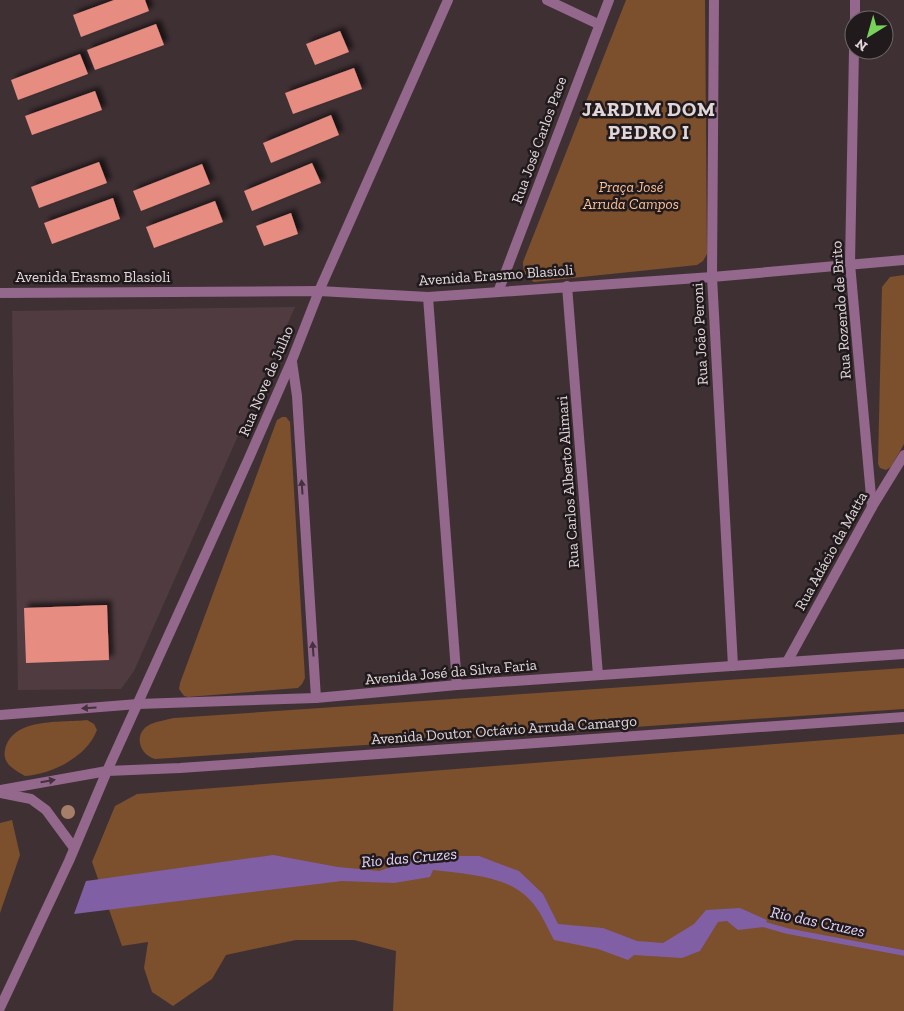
<svg xmlns="http://www.w3.org/2000/svg" width="904" height="1011" font-family="'Zilla Slab',serif">
<style>
.built{fill:#4f3b40}
.green{fill:#7c4f2d}
.water{fill:#815fa5}
.lines{fill:none;stroke-linecap:round;stroke-linejoin:round}
.stream{stroke:#815fa5;stroke-width:5.5}
.building{fill:#e68c81;filter:url(#shadow)}
.street{stroke:#94678c;stroke-width:10}
.tree{fill:#a67f6b}
.oneway{fill:#44313e}
.labels{text-anchor:middle;stroke-width:5;stroke-linejoin:round;paint-order:stroke}
.street-label{font-size:15px;fill:#e1d7da;stroke:#211a1c}
.park-label{font-size:15px;font-style:italic;fill:#fac098;stroke:#211a1c}
.water-label{font-size:16px;font-style:italic;fill:#e3d2f9;stroke:#211a1c}
.district-label{font-size:20px;font-weight:bold;letter-spacing:1px;fill:#e1d7da;stroke:#211a1c}
</style>
<defs>
<filter id="shadow"><feDropShadow dx="4.5" dy="-4.5" stdDeviation="2.5" flood-color="#0009"/></filter>
</defs>
<rect width="100%" height="100%" fill="#3f3034"/>
<path class="built" d="M295,307l-161,364 -13,18 -103,1 -6,-379z"/>
<g class="green">
<path d="M626,0h79l2,254 -4,7 -6,4 -163,17c-9,-6 -11,-10 -11,-20z"/>
<path d="M904,275v169l-13,23 -5,3 -6,-2 -2,-4 4,-177 8,-10z"/>
<path d="M282,417h4l4,5 15,256 -3,6 -4,4 -110,9 -4,-1 -5,-7 1,-6 97,-263z"/>
<path d="M904,668v41l-749,50c-17,-5 -22,-27 -4,-35 7,-3 15,-4 23,-6z"/>
<path d="M87,720l7,4 3,6c-10,27 -45,44 -72,46 -10,-6 -23,-12 -20,-26 7,-33 56,-27 82,-30z"/>
<path d="M904,734v277h-511l3,-60 -42,-11h-58l-70,15 -14,24 -39,27 -21,-14 -8,-24 4,-26 -26,4 -30,-84 23,-56 22,-12z"/>
<path d="M12,820l8,35 -20,58v-90z"/>
</g>
<path class="water" d="M273,855l65,12 41,4 44,-15h56l40,15 24,23 15,30 45,4 34,13 26,2 31,-19 12,-14 34,-2 27,12 -3,7 -26,3 -11,-9 -9,1 -18,29 -18,7 -48,-3 -6,5 -30,-11 -44,-9c-7,-13 -14,-30 -24,-40 -22,-25 -66,-26 -97,-30l-3,7 -36,6 -52,-2 -268,33 12,-33z"/>
<g class="lines">
<path class="stream" d="M759,923l28,8 117,22"/>
</g>
<g class="building">
<path d="M114,0h31l4,11 -68,26 -8,-22z"/>
<path d="M156,24l8,21 -69,25 -8,-20z"/>
<path d="M340,31l9,21 -34,13 -9,-21z"/>
<path d="M80,54l8,20 -70,26 -7,-20z"/>
<path d="M354,68l8,21 -69,25 -8,-21z"/>
<path d="M95,91l7,19 -70,25 -7,-19z"/>
<path d="M331,115l8,20 -68,28 -8,-20z"/>
<path d="M99,162l8,21 -68,25 -8,-21z"/>
<path d="M312,163l9,20 -69,28 -8,-20z"/>
<path d="M202,164l8,20 -69,27 -8,-20z"/>
<path d="M113,198l7,21 -68,25 -8,-21z"/>
<path d="M215,201l8,21 -69,26 -8,-21z"/>
<path d="M291,213l7,21 -34,12 -8,-20z"/>
<path d="M107,605l2,55 -83,3 -2,-55z"/>
</g>
<g class="lines">
<g class="street">
<path d="M547,0l51,24"/>
<path d="M714,0l-2,277 21,389"/>
<path d="M855,20v-20"/>
<path d="M854,50l-4,214 22,243"/>
<path d="M567,286l31,389"/>
<path d="M498,292l111,-292"/>
<path d="M0,293l319,-2 109,6 284,-20 192,-17"/>
<path d="M428,297l29,388"/>
<path d="M292,362l5,34 19,302"/>
<path d="M787,662l85,-155 32,-52"/>
<path d="M0,715l138,-11 178,-6 141,-13 447,-31"/>
<path d="M0,790l107,-19 73,-3 724,-51"/>
<path d="M0,793l31,6 15,11 28,38"/>
<path d="M0,1008l69,-147 38,-90 142,-313 43,-98 27,-69 129,-291"/>
</g>
</g>
<circle class="tree" cx="68" cy="812" r="7"/>
<defs><path id="oneway-solid" d="M-6-.8H1V-3.2L6.5 0L1 3.2V.8H-6Z" transform="scale(1.25)"/></defs>
<g class="oneway">
<use href="#oneway-solid" transform="translate(302 487) rotate(-94)"/>
<use href="#oneway-solid" transform="translate(313 649) rotate(-94)"/>
<use href="#oneway-solid" transform="translate(89 708) rotate(176)"/>
<use href="#oneway-solid" transform="translate(48 781) rotate(-10)"/>
</g>
<g class="labels">
<g class="street-label">
<text transform="translate(539 140) rotate(-70)" y="5">Rua José Carlos Pace</text>
<text transform="translate(496 275) rotate(-4)" y="5">Avenida Erasmo Blasioli</text>
<text x="93" y="282">Avenida Erasmo Blasioli</text>
<text transform="translate(841 310) rotate(-94)" y="5">Rua Rozendo de Brito</text>
<text transform="translate(700 334) rotate(-93)" y="5">Rua João Peroni</text>
<text transform="translate(266 381) rotate(-67)" y="5">Rua Nove de Julho</text>
<text transform="translate(568 482) rotate(-94)" y="5">Rua Carlos Alberto Alimari</text>
<text transform="translate(831 551) rotate(-61)" y="5">Rua Adácio da Matta</text>
<text transform="translate(451 672) rotate(-5)" y="5">Avenida José da Silva Faria</text>
<text transform="translate(504 730) rotate(-4)" y="5">Avenida Doutor Octávio Arruda Camargo</text>
</g>
<g class="park-label">
<text x="631" y="192">Praça José<tspan x="631" dy="17">Arruda Campos</tspan></text>
</g>
<g class="water-label">
<text transform="translate(409 857) rotate(-5)" y="6">Rio das Cruzes</text>
<text transform="translate(818 921) rotate(12)" y="6">Rio das Cruzes</text>
</g>
<g class="district-label">
<text x="649" y="116">JARDIM DOM<tspan x="649" dy="23">PEDRO I</tspan></text>
</g>
</g>
<g transform="translate(869 35) rotate(217)"><circle r="24" fill="#211a1c" stroke="#6e6668"/>
<path d="M0-4L9 19L0 12L-9 19Z" fill="#78d158"/>
<text y="-8" font-size="14" font-weight="bold" text-anchor="middle" fill="#e1d7da">N</text>
</g>
</svg>
